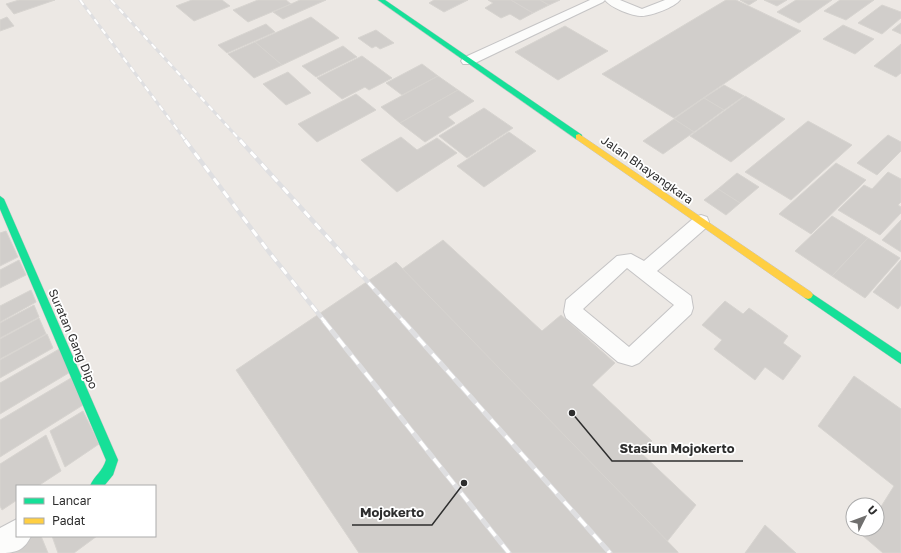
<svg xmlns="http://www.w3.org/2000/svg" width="901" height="553" font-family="'Golos Text',sans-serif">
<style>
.building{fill:#d1cecb;stroke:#d7d4d0}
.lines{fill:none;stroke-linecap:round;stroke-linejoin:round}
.lane-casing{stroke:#c5c4c5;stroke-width:2}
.street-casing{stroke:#c5c4c5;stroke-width:2}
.fast-casing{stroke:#c5c4c5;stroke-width:1}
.slow-casing{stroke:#c5c4c5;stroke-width:1}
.lane{fill:#fcfcfb;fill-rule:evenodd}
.street{fill:#fcfcfb;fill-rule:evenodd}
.fast{fill:#16e098;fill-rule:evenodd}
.slow{fill:#ffcf43;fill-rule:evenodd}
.rail-far2-casing{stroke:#dfdfe1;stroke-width:3}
.rail-far1-casing{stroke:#dfdfe1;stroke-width:4.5}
.rail-casing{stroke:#dfdfe1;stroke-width:5}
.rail-far2{stroke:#fff;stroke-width:2;stroke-dasharray:6;stroke-linecap:butt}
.rail-far1{stroke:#fff;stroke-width:3;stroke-dasharray:8;stroke-linecap:butt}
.rail{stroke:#fff;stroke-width:3.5;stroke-dasharray:11;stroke-linecap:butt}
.labels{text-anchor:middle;stroke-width:3.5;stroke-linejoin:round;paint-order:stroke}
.street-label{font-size:12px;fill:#2e2e2e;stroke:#fff}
.leader{fill:none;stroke:#2e2e2e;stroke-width:1.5}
.callout-dot{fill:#2e2e2e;stroke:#fff;stroke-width:1.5}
.callout-label{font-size:13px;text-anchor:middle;font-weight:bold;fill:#2e2e2e;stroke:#fff;stroke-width:3.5;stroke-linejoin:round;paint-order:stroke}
</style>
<rect width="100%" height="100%" fill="#ece8e4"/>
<g class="building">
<path d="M19,0h36l-41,14 -8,-10z"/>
<path d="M192,0h30l8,6 -36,15 -18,-15z"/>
<path d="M258,0h28l5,4 -43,18 -15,-12z"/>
<path d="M300,0h26l-43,19 -10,-7z"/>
<path d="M434,0h34l-24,12 -15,-9z"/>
<path d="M488,0h23l22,13 -13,7 -10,-6 -9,4 -16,-10 8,-5z"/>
<path d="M511,0h29l9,5 -16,8z"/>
<path d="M540,0h20l-11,5z"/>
<path d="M726,0h10l65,31 -127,87 -72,-44z"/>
<path d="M740,0h17l-8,5z"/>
<path d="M764,0h23l-10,6z"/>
<path d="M796,0h36l-33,23 -22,-11z"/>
<path d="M840,0h34l-28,20 -22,-9z"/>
<path d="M882,5l19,7v6l-19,16 -24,-11z"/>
<path d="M7,17l7,9 -14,5v-11z"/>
<path d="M311,17l28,21 -57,27 -27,-23z"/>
<path d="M901,23v11l-9,-4z"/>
<path d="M266,24l9,8 -48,21 -9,-8z"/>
<path d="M843,25l31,14 -19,15 -32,-15z"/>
<path d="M565,26l43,25 -50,29 -43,-28z"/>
<path d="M376,30l18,13 -14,6 -4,-3 -4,2 -14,-10z"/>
<path d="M255,42l27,23 -28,13 -26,-24z"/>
<path d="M901,44v29l-5,4 -22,-11z"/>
<path d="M343,46l14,11 -41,20 -14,-11z"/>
<path d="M362,56l30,22 -23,12 -4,-3 -23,12 -25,-21z"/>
<path d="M422,64l16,12 -36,19 -16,-12z"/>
<path d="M288,72l23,21 -25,12 -23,-21z"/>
<path d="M438,76l20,14 -58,33 -19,-16z"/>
<path d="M724,85l20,11 -20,14 -20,-12z"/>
<path d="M458,90l16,11 -26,16 7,6 -30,19 -25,-19z"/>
<path d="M356,94l20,16 -59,32 -19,-18z"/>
<path d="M745,96l40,23 -54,43 -41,-26z"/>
<path d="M704,98l20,12 -30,22 -20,-13z"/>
<path d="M484,108l29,20 -46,30 -28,-22z"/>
<path d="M674,119l20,13 -31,22 -20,-13z"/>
<path d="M808,121l44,24 -61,55 -46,-28z"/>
<path d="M509,132l27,19 -52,36 -27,-21z"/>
<path d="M888,135l13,7v9l-24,24 -20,-12z"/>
<path d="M401,137l16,13 20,-12 20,15 -60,39 -36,-32z"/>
<path d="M836,163l30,17 -55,54 -32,-20z"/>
<path d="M888,172l13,7v23l-3,3 3,2v6l-21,22 -42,-25 26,-25 8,4z"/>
<path d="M737,173l22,14 -19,16 -22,-14z"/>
<path d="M718,189l22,14 -14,12 -22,-15z"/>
<path d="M832,216l36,22 -36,38 -37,-25z"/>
<path d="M901,220v32l-19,-12z"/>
<path d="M6,231l12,26 -18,9v-33z"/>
<path d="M868,238l32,20 -35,40 -33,-22z"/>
<path d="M443,240l99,91 19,-16 54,48 -23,22 60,56 -12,11 56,53 -38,48 -267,-276z"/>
<path d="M19,260l7,15 -26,13v-18z"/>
<path d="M901,260v45l-3,4 -25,-17z"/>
<path d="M396,262l282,290v1h-319l-123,-183z"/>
<path d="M31,290l5,12 -36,20v-16z"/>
<path d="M725,301l18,13 6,-6 39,28 -5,7 18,13 -18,24 -18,-13 -10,13 -41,-31 8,-9 -20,-15z"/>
<path d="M34,305l5,12 -39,21v-15z"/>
<path d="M39,318l7,16 -46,25v-20z"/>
<path d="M47,334l6,14 -53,30v-18z"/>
<path d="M61,348l11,23 -72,43v-31z"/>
<path d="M854,376l47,33v144h-18l-20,-17 4,-7h10v-16l17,-27 -76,-60z"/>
<path d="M71,378l12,27 -83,52v-37z"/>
<path d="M83,411l16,33 -34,23 -15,-36z"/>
<path d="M46,435l15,36 -23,15h-21v14l-15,10 -2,-4v-42z"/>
<path d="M765,525l31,28h-51z"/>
<path d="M18,536h23l7,17h-48v-6z"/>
<path d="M52,536h45l-23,17h-16z"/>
</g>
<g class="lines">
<g class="lane-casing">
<g id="lane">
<path d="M590,0h15l-2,2 -130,62h-10l-2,-3 2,-3z"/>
<path d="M605,0h15l22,9 23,-9h15c-5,7 -29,16 -38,16 -10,0 -31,-8 -37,-16z"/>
<path d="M701,215l6,2 2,5 -2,5 -50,44 34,25 2,12 -2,6 -52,49 -7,3 -14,-4 -52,-44 -2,-6 2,-12 51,-44 14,-2 13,7 51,-44zM627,268l47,37 -45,42 -46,-38z"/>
</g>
</g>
<g class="street-casing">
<path id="street" d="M17,519v17h14c-7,15 -16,17 -31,17v-25z"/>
</g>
<g class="fast-casing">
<g id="fast">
<path d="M378,0h7l197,135v4h-6z"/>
<path d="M0,196l4,3 114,261 -5,15 -9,11h-14c4,-10 13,-15 16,-26l-106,-251z"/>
<path d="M808,291l93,62v11l-96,-66 -2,-3 2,-3z"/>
</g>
</g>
<g class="slow-casing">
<path id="slow" d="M579,134l232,158 2,3 -2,3 -3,1 -3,-1 -229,-159v-4z"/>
</g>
<use href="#lane" class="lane"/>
<use href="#street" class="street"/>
<use href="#fast" class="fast"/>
<use href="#slow" class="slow"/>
<g class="rail-far2-casing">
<g id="rail-far2">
<path d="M80,0l106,141"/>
<path d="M111,0l130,141"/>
</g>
</g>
<g class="rail-far1-casing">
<g id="rail-far1">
<path d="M185,140l84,112 56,70"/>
<path d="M240,140l164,182"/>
</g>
</g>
<g class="rail-casing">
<g id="rail">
<path d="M324,321l185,232"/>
<path d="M403,321l207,232"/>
</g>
</g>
<use href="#rail-far2" class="rail-far2"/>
<use href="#rail-far1" class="rail-far1"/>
<use href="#rail" class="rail"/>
</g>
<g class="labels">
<g class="street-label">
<text transform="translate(647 170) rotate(35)" y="4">Jalan Bhayangkara</text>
<text transform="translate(73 339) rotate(67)" y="4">Suratan Gang Dipo</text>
</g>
</g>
<path class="leader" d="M572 413L612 461H743M464 483L432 525H352"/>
<g class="callout-dot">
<circle cx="572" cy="413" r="4"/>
<circle cx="464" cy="483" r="4"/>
</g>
<g class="callout-label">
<text x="677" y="453">Stasiun Mojokerto</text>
<text x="392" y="517">Mojokerto</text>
</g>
<rect x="16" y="485" width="140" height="52" fill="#ffffff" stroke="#ababab"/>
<rect x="24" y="498" width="20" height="6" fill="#16e098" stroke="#ababab"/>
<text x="52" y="505" font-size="12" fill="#2e2e2e">Lancar</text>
<rect x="24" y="518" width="20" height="6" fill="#ffcf43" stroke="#ababab"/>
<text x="52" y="525" font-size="12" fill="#2e2e2e">Padat</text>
<g transform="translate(865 517) rotate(48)"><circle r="19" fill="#ffffff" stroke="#ababab"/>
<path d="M0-3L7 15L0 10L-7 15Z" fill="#706f6e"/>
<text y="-6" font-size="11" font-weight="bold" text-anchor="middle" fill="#2e2e2e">U</text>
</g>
</svg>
